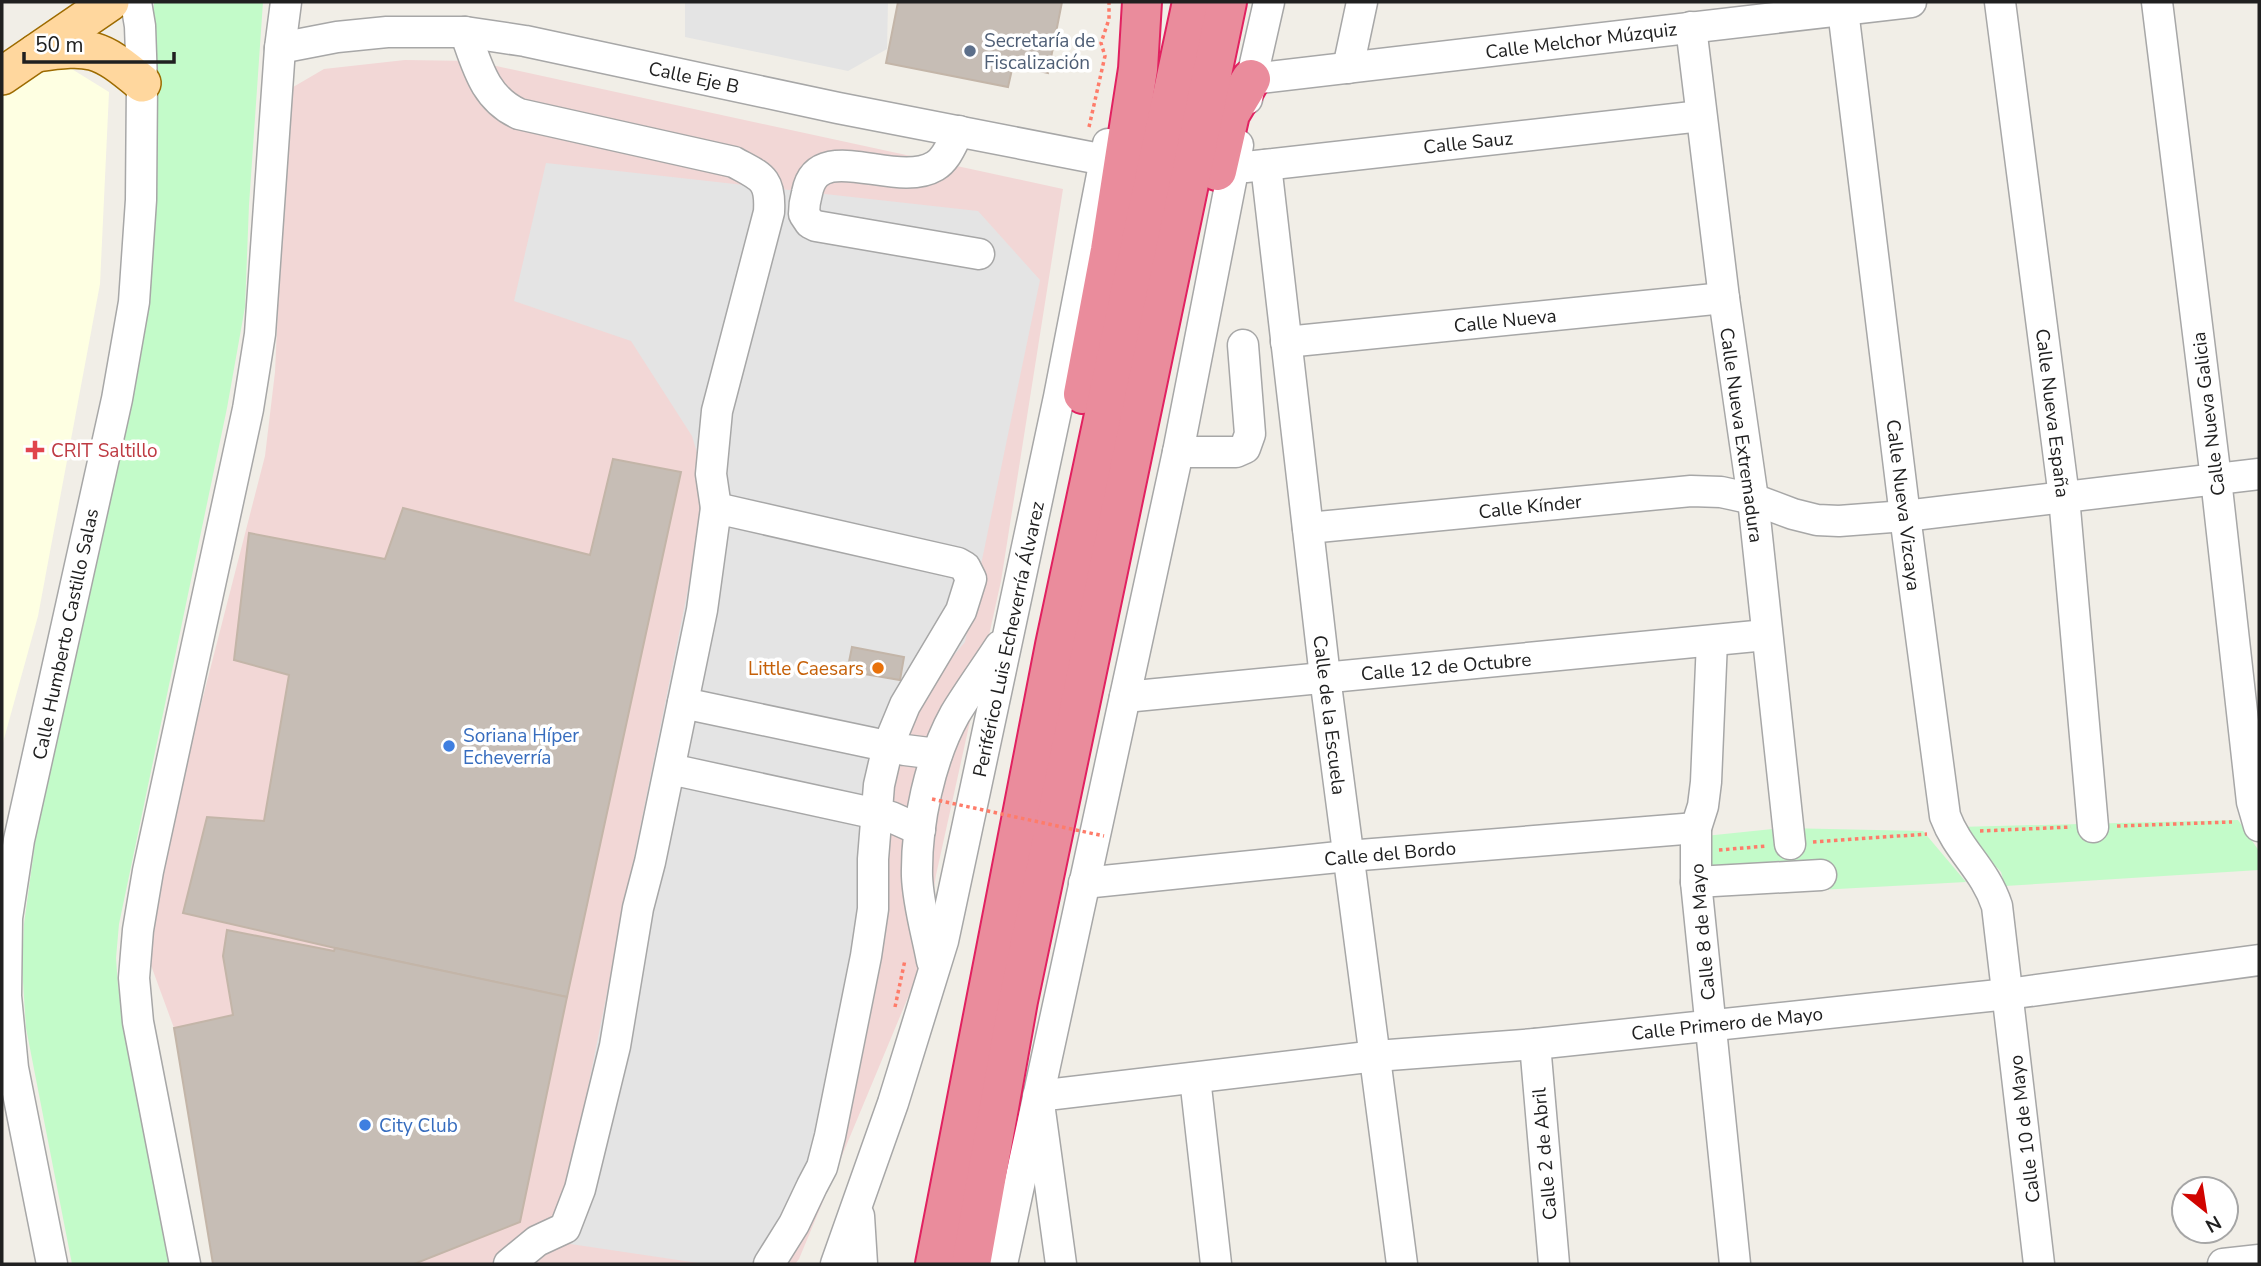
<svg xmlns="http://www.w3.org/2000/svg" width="2261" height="1266" font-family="'Nunito Sans',sans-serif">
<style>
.commercial{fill:#f2d7d6}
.education{fill:#feffe2}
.park{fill:#c3fbc9}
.parking{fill:#e4e4e4}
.building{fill:#c6bdb5;stroke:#c3b5a8;stroke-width:2}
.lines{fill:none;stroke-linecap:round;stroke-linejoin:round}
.minor-casing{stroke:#a7a7a7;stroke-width:33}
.major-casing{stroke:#9d6b00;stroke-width:40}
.highway-casing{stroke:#e12160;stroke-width:42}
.path{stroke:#fe7c6a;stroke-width:3.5;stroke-dasharray:3.5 3.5;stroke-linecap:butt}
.minor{stroke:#fff;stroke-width:30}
.major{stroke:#ffd79e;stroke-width:37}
.highway{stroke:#ea8c9c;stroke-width:38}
.path-bridge{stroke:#fe7c6a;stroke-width:3.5;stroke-dasharray:3.5 3.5;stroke-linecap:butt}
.service-dot{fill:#5c6f8a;stroke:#fff;stroke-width:2.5}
.health-dot{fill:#e0444e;stroke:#fff;stroke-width:2.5}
.food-dot{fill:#e8710a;stroke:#fff;stroke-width:2.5}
.shop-dot{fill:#3f7fe0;stroke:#fff;stroke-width:2.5}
.labels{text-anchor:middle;stroke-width:7;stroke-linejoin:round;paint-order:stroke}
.service-label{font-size:19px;fill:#4e5e75;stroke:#fff;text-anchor:start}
.street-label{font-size:19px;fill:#202020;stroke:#fff}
.health-label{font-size:19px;fill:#be3a42;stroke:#fff;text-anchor:start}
.food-label{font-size:19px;fill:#c56008;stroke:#fff;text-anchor:end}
.shop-label{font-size:19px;fill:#366cbe;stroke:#fff;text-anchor:start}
</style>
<rect width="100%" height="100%" fill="#f1eee7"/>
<path class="commercial" d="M405,60l68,1 590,128 -62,392 -65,294 -15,91 -122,293 -4,5h-582l-39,-236 -33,-90 124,-482 10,-84 13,-282 36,-21z"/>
<path class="education" d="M54,58l55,34 -9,192 -62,332 -36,130v-650z"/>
<g class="park">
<path d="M154,2h109l-14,203 -4,102 -18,101 -108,516 -3,34 2,28 15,90 37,188h-98l-46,-236 -4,-62 2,-42 12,-88 110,-509 4,-62z"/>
<path d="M2238,820l21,31v19l-254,16 -4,-14 -43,-45z"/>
<path d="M1783,828l140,3 43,51 -254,14 -7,-60z"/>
</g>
<g class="parking">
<path d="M685,2h203l-1,47 -39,22 -163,-34z"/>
<path d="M546,163l432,48 62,69 -75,362 -62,74 -65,431 -73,117h-60l-148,-22 151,-753 -16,-53 -61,-95 -117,-40z"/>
</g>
<g class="building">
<path d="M898,2h164l-14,71 -35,-8 -5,22 -122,-24z"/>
<path d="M613,459l68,13 -114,525 -232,-49 -152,-35 24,-96 57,4 25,-146 -55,-15 15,-127 136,26 18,-51 187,47z"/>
<path d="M852,647l52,10 -4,23 -41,-7 -10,-11z"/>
<path d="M227,930l107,21 1,-3 232,49 -47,225 -106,42h-201l-39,-236 59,-13 -10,-59z"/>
</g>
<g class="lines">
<g class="minor-casing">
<g id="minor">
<path d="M1842,2l63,514 40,300c13,35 40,53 52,90l42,358"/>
<path d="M2000,2l64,495 29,330"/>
<path d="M2157,2l59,477 36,323 7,24"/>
<path d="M1691,27l33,271 29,201 37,345"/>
<path d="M465,32c12,33 19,66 54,82l215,48c27,15 37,16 35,50l-52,199 -6,63 5,34"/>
<path d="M280,48l57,-11 50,-5h78l60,9 313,67 267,52"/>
<path d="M1348,68l14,-66"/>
<path d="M1251,79l660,-77"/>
<path d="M1247,99l22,-97"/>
<path d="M959,131c-7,12 -12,28 -24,35 -40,24 -117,-30 -128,27 -2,7 -3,13 -3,21l6,9 6,3 163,28"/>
<path d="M1266,165l59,512 77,587"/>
<path d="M1246,167l455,-51"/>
<path d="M1286,342l438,-44"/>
<path d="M1178,452h58l9,-4 5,-14 -7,-89"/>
<path d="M1308,528l383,-37 30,1 32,7 40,15 24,6 22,1 66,-5 354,-42"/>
<path d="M1712,641l-6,141 -3,24 -7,22v54l39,382"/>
<path d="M1125,697l641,-62"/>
<path d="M683,703l222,47 32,4"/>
<path d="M670,769l221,48 29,13"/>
<path d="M1696,882l125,-7"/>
<path d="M1084,883l264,-27 348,-28"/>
<path d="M932,961c-5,-27 -14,-57 -15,-85 -1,-52 13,-117 38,-162 14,-23 30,-45 45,-68"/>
<path d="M1535,1044l19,220"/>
<path d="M1195,1078l21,186"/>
<path d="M859,1216l3,48"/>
<path d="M52,1264l-39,-196 -7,-72 1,-78 12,-78 98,-441 17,-97 7,-102 1,-117 -2,-57 -4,-24"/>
<path d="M185,1264l-47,-242 -4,-44 4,-48 10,-59 100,-462 12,-75 20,-286 6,-46"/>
<path d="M509,1264l28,-23 28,-13 15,-39 35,-143 23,-138 12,-46 52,-252 14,-102 242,55 7,4 6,12 -10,32 -56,94 -17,41 -9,39 -6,74v50l-7,47 -36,180 -8,31 -10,19 -18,38 -25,40"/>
<path d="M836,1264l57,-161 50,-162 116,-544 49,-253"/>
<path d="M1002,1264l176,-812 60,-307"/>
<path d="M1061,1264l-23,-168 338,-40 159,-12 473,-50 251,-34"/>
<path d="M2223,1264l36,-4"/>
</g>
</g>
<g class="major-casing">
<g id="major">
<path d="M36,53c55,-8 63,-6 106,30"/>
<path d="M2,76l108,-74"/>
</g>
</g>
<g class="highway-casing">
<g id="highway">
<path d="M1217,171l13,-57 21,-35"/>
<path d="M1083,394l27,-144 28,-181 4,-67"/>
<path d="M935,1264l120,-619 137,-643"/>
<path d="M971,1264l47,-263 209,-999"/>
</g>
</g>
<g class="path">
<path d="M1089,127l16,-71 -4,-13 8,-24v-17"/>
<path d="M2117,826l115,-4"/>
<path d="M1980,831l91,-4"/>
<path d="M1813,842l114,-8"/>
<path d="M1719,850l48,-4"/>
<path d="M895,1007l10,-47"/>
</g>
<use href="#minor" class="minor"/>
<use href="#major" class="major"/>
<use href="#highway" class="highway"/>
<path class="path-bridge" d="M932,799l172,37"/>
</g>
<circle class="service-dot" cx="970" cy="51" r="7"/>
<path class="health-dot" d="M31.5 439.5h7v7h7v7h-7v7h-7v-7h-7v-7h7z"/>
<circle class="food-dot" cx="878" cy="668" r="7"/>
<g class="shop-dot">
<circle cx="449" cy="746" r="7"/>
<circle cx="365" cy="1125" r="7"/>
</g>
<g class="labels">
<g class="service-label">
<text x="984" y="47">Secretaría de<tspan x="984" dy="22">Fiscalización</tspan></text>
</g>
<g class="street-label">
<text transform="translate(1581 40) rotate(-7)" y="7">Calle Melchor Múzquiz</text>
<text transform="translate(694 77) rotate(12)" y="7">Calle Eje B</text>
<text transform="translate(1468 142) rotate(-6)" y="7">Calle Sauz</text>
<text transform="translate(1505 320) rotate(-6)" y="7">Calle Nueva</text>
<text transform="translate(2053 413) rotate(83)" y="7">Calle Nueva España</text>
<text transform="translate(2208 414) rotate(-97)" y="7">Calle Nueva Galicia</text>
<text transform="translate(1742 435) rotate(82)" y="7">Calle Nueva Extremadura</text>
<text transform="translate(1904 505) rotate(83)" y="7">Calle Nueva Vizcaya</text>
<text transform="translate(1530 506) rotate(-6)" y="7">Calle Kínder</text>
<text transform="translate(65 634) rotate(-78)" y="7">Calle Humberto Castillo Salas</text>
<text transform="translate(1008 639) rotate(-78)" y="7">Periférico Luis Echeverría Álvarez</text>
<text transform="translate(1446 666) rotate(-5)" y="7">Calle 12 de Octubre</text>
<text transform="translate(1330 715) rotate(83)" y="7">Calle de la Escuela</text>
<text transform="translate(1390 853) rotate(-5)" y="7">Calle del Bordo</text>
<text transform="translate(1702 932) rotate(-95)" y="7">Calle 8 de Mayo</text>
<text transform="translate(1727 1023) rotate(-6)" y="7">Calle Primero de Mayo</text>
<text transform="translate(2024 1129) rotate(-97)" y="7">Calle 10 de Mayo</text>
<text transform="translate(1544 1154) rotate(-95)" y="7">Calle 2 de Abril</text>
</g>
<g class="health-label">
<text x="51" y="457">CRIT Saltillo</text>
</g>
<g class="food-label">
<text x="864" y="675">Little Caesars</text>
</g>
<g class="shop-label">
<text x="463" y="742">Soriana Híper<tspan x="463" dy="22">Echeverría</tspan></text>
<text x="379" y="1132">City Club</text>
</g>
</g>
<rect width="2261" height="1266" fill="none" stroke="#202020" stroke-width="7"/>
<g transform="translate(2205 1210) rotate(150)"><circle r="33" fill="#ffffff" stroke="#a6a6a6" stroke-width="2"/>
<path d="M0-5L12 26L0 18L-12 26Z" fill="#d10400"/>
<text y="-10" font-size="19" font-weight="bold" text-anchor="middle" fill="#202020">N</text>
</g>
<path d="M24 52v10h150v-10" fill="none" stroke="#202020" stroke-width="3.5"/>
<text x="35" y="52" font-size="21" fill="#202020" stroke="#ffffff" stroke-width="5" paint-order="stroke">50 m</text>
</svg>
